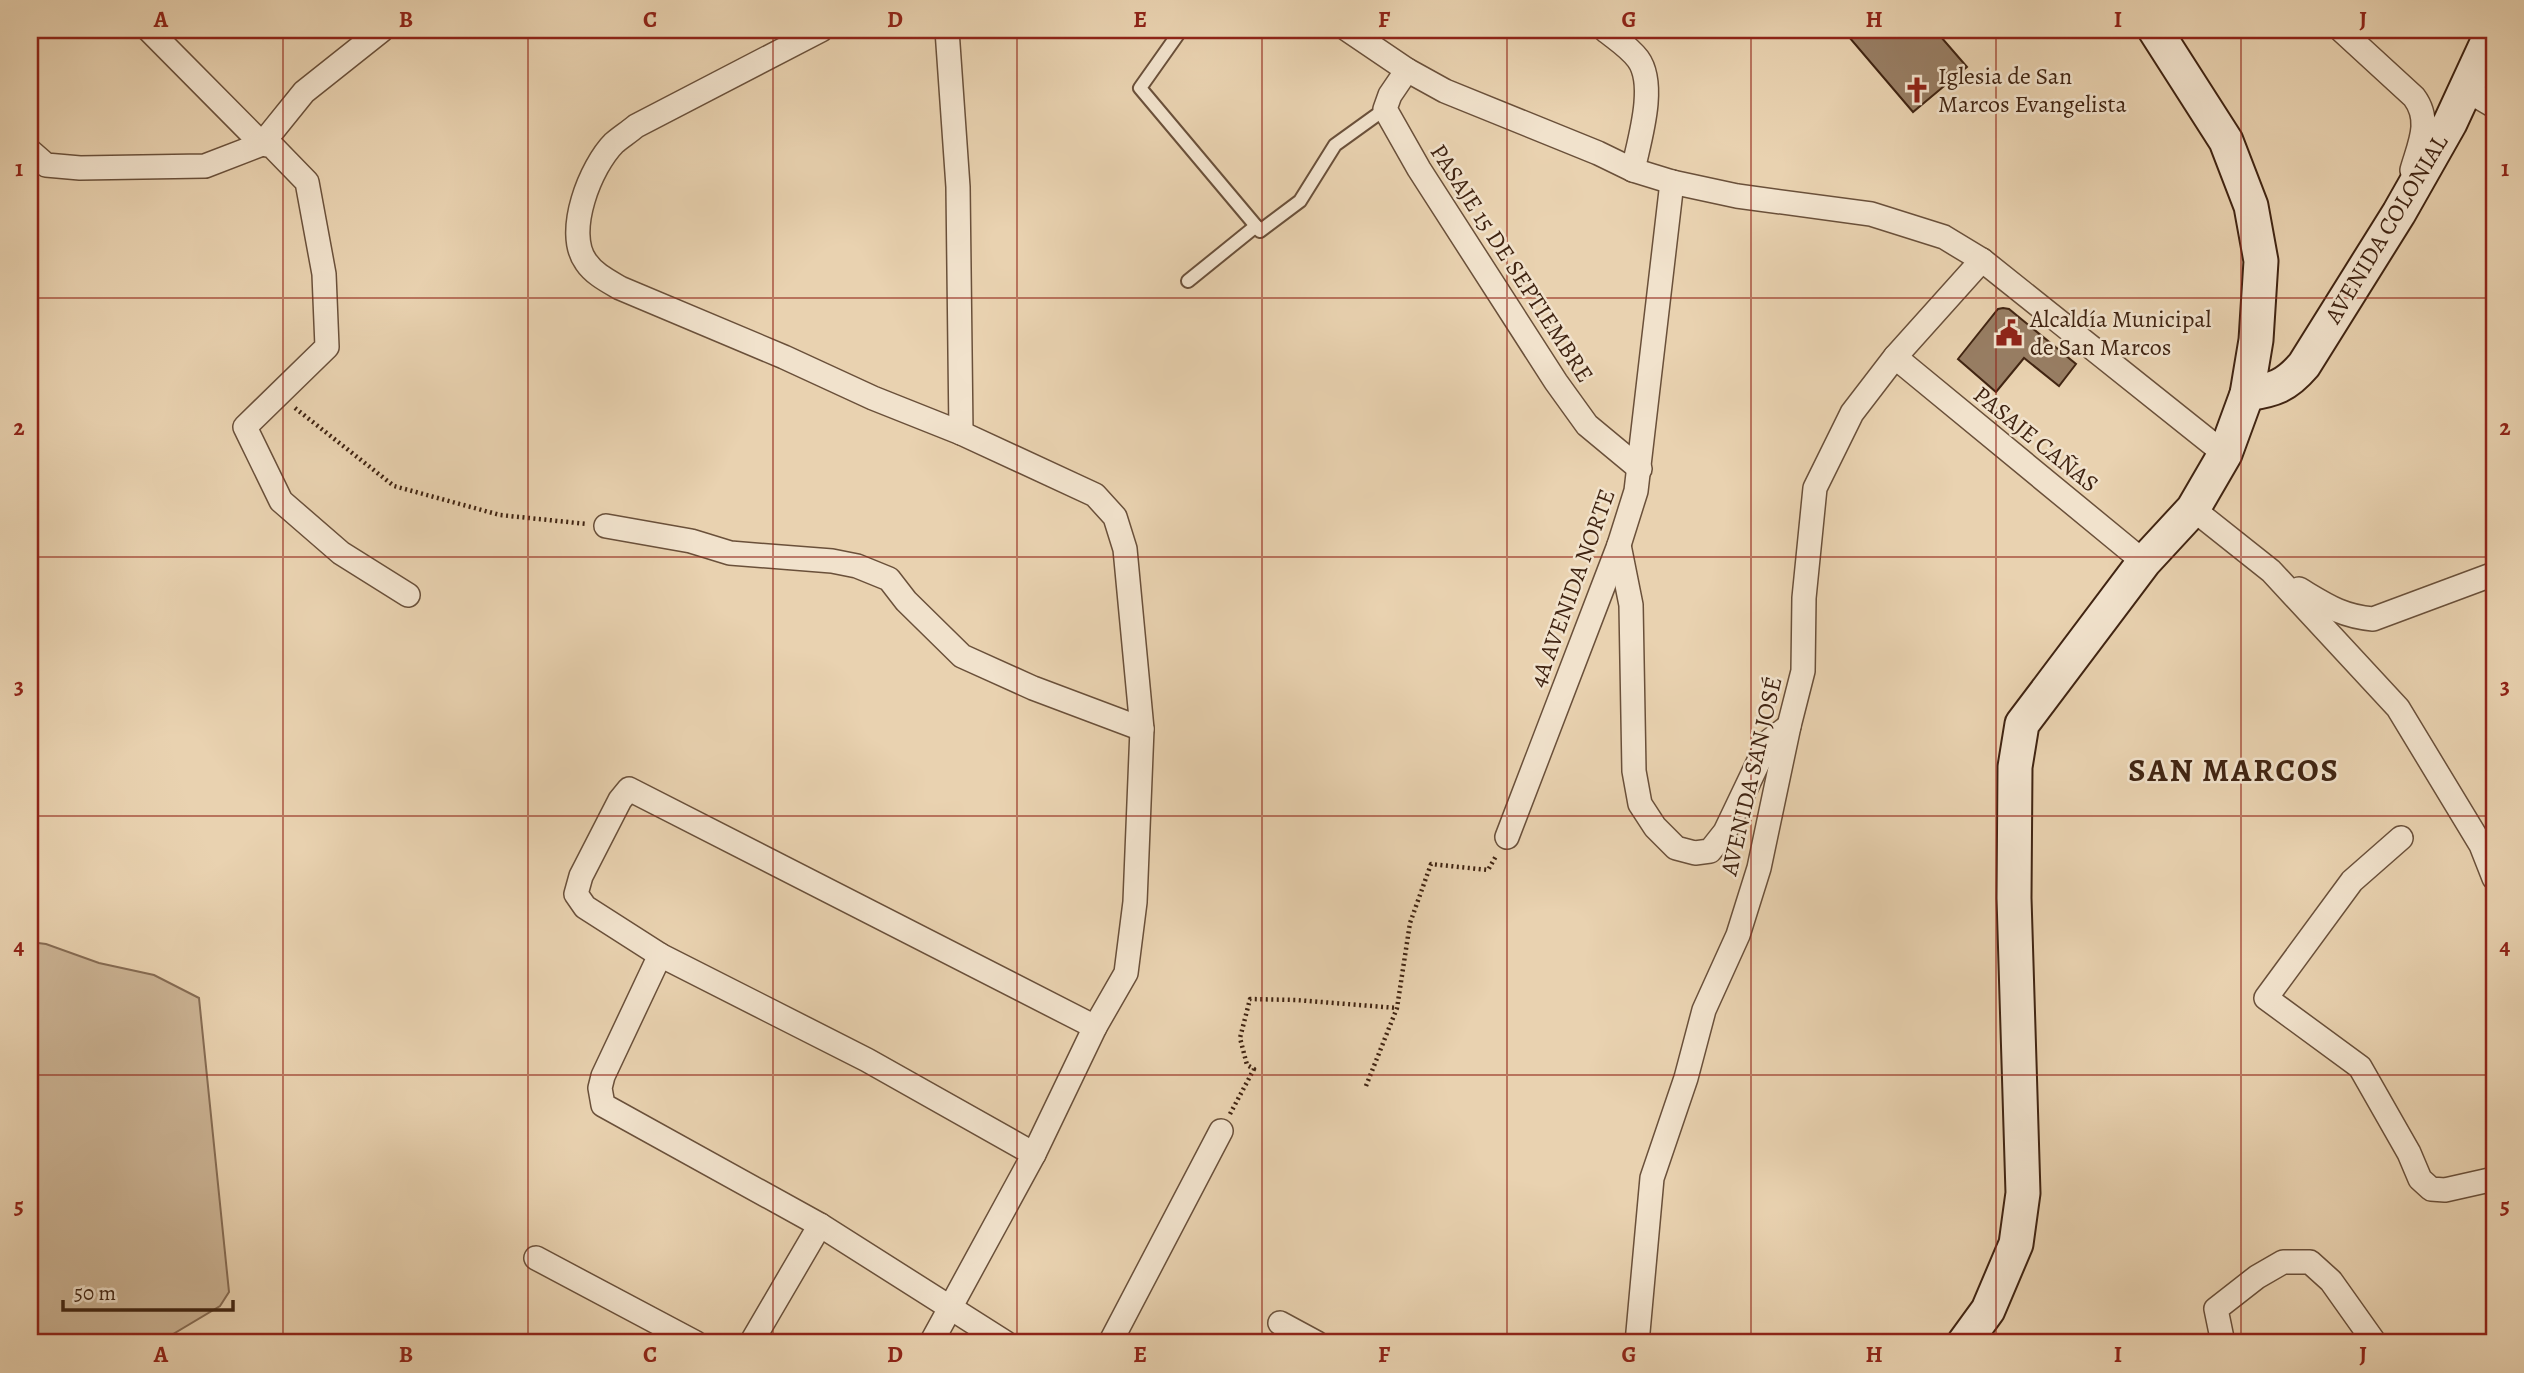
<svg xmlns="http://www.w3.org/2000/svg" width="2524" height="1373" font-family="Alegreya,serif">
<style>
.green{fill:#ccb495;stroke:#866c54;stroke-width:2}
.building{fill:#987e64;stroke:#402412;stroke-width:2}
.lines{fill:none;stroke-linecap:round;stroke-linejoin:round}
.lane-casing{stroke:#6a503a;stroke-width:16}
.street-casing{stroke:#6a503a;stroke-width:26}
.secondary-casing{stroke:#402412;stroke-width:37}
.path{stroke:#402412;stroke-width:4.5;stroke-dasharray:2 3.5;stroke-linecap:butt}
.lane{stroke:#f1e2cc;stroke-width:12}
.street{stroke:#f1e2cc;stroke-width:23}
.secondary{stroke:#f1e2cc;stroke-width:33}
.grid{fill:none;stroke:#8f2418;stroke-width:2;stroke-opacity:0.55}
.labels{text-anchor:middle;stroke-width:5;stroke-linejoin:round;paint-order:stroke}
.poi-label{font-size:24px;fill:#402412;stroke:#f1e2cc;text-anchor:start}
.street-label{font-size:24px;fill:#402412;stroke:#f1e2cc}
.district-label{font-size:32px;font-weight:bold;letter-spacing:2px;fill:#402412;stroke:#f1e2cc}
.neatline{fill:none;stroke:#8f2418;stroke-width:2.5}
.grid-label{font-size:23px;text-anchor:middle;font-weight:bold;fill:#8f2418}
</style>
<rect width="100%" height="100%" fill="#e9d2b0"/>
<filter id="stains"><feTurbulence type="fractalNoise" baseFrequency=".00286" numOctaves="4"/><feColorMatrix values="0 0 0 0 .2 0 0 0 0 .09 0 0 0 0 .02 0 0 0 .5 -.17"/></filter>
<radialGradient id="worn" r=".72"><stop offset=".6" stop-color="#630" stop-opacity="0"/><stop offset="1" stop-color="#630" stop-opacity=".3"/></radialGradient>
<path class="green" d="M30,942l16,2 53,19 55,12 45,23 30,294 -9,14 -62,37h-128z"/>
<g class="building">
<path d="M1843,30h92l32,37 -54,45z"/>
<path d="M2003,308l6,1 67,55 -17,22 -35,-28 -28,34 -38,-33 40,-50z"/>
</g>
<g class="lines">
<g class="lane-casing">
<g id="lane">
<path d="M1181,30l-41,58 116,138"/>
<path d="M1188,281l68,-55 4,5 40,-30 35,-56 50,-36"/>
</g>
</g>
<g class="street-casing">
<g id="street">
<path d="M149,30l113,114 10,2 35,36 17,92 3,73 -82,80 36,74 60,52 67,42"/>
<path d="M821,30l-185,96c-7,6 -15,11 -22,17 -23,23 -50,89 -28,119 8,12 22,19 34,26l164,69 89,41 88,35 134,62 20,22 10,32 17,180 -7,173 -9,71 -31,54 -61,127 -103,189"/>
<path d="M947,30l11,157 3,246"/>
<path d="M1348,30l59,40 38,21 153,62 35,17 39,12 65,14 134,18 73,23 38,23 243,194"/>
<path d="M1605,30c11,9 24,17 33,29 19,26 1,82 -5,111"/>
<path d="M2341,30l73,67c18,24 5,48 -2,73"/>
<path d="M1407,70l-17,25 -5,14 34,60 137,213 31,43 53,44"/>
<path d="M2465,89l29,17"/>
<path d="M30,151l16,14 34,3 125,-2 57,-22 42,-52 78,-62"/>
<path d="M1895,357l249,205"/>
<path d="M2193,509l78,62 127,137 83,137 13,33"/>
<path d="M606,526l85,15 39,12 102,8 25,5 32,13 17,22 56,55 71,32 109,41"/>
<path d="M1619,545l12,60 3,166 6,33 15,23 21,21 19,5 15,-2 15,-19 43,-90 21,-16"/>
<path d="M2299,589c27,16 42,27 74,30l121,-45"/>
<path d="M1507,837l112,-292 17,-54 36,-309"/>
<path d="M2401,838l-49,43 -86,117 94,69 49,86 11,26 11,10 14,1 49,-11"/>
<path d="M660,955l-57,121 -3,12 3,17 217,120 186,118"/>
<path d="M1034,1154l-167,-94 -207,-105 -75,-48 -9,-13 5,-18 39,-76 9,-11 466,238"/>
<path d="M536,1258l160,85"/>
<path d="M1280,1323l37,20"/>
<path d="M751,1343l69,-118"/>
<path d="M1110,1343l111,-212"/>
<path d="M1637,1343l15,-165 34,-100 18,-68 34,-75 21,-67 30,-142 14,-55 1,-73 11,-110 37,-75 43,-56 87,-97"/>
<path d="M2223,1343l-7,-34 41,-32 26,-15h27l21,19 44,62"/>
</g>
</g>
<g class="secondary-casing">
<g id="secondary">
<path d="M2247,394c27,-4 39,-8 57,-29l95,-152 51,-90 43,-93"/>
<path d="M1964,1343l24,-33 28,-66 7,-51 -9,-295 1,-131 7,-43 122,-162 49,-53 32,-55 22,-60 9,-54 5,-79 -10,-55 -25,-65 -71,-111"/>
</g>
</g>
<g class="path">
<path d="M295,408l99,78 106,29 87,9"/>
<path d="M1366,1086l31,-78 13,-85 21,-59 57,6 8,-14"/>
<path d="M1230,1114l24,-45 -7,-4 -7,-27 10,-39 46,1 101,8"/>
</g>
<use href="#lane" class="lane"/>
<use href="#street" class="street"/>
<use href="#secondary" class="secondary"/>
</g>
<path class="grid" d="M283,30v1313M528,30v1313M773,30v1313M1017,30v1313M1262,30v1313M1507,30v1313M1751,30v1313M1996,30v1313M2241,30v1313M30,298h2464M30,557h2464M30,816h2464M30,1075h2464"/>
<defs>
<g id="church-bare" transform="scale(2.1)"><path d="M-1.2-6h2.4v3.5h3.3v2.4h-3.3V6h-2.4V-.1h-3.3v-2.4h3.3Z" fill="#8f2418" stroke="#f1e2cc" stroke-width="2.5" paint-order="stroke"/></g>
<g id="civic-bare" transform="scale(2.1)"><path d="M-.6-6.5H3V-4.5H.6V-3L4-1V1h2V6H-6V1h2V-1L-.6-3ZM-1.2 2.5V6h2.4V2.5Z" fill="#8f2418" stroke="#f1e2cc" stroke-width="2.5" paint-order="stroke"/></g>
</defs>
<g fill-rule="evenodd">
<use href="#church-bare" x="1917" y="90"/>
<use href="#civic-bare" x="2009" y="333"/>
</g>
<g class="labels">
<g class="poi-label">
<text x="1938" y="84">Iglesia de San<tspan x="1938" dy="28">Marcos Evangelista</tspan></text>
<text x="2030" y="327">Alcaldía Municipal<tspan x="2030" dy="28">de San Marcos</tspan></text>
</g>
<g class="street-label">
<text transform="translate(2386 229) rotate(-59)" y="8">AVENIDA COLONIAL</text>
<text transform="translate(1512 263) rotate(57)" y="8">PASAJE 15 DE SEPTIEMBRE</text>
<text transform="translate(2036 439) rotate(39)" y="8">PASAJE CAÑAS</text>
<text transform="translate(1572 588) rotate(-70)" y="8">4A AVENIDA NORTE</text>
<text transform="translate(1751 776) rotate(-77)" y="8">AVENIDA SAN JOSÉ</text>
</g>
<g class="district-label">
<text x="2234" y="781">SAN MARCOS</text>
</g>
</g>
<rect width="2524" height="1373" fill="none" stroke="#e9d2b0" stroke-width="77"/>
<path d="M63 1300v10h170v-10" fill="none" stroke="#402412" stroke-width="3.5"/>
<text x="74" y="1300" font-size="21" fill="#402412" stroke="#f1e2cc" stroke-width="5" paint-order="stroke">50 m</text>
<rect x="38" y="38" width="2448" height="1296" class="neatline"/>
<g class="grid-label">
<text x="161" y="27">A</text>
<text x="406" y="27">B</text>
<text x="650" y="27">C</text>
<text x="895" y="27">D</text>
<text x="1140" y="27">E</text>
<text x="1384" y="27">F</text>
<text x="1629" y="27">G</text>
<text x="1874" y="27">H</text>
<text x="2118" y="27">I</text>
<text x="2363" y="27">J</text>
<text x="19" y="176">1</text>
<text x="2505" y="176">1</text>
<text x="19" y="435">2</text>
<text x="2505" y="435">2</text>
<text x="19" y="694">3</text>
<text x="2505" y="694">3</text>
<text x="19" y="954">4</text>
<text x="2505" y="954">4</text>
<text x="19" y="1213">5</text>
<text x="2505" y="1213">5</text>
<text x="161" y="1362">A</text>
<text x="406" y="1362">B</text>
<text x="650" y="1362">C</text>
<text x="895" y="1362">D</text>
<text x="1140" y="1362">E</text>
<text x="1384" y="1362">F</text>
<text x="1629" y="1362">G</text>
<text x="1874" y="1362">H</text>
<text x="2118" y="1362">I</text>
<text x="2363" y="1362">J</text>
</g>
<rect width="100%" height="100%" filter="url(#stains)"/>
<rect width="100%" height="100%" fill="url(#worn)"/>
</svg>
